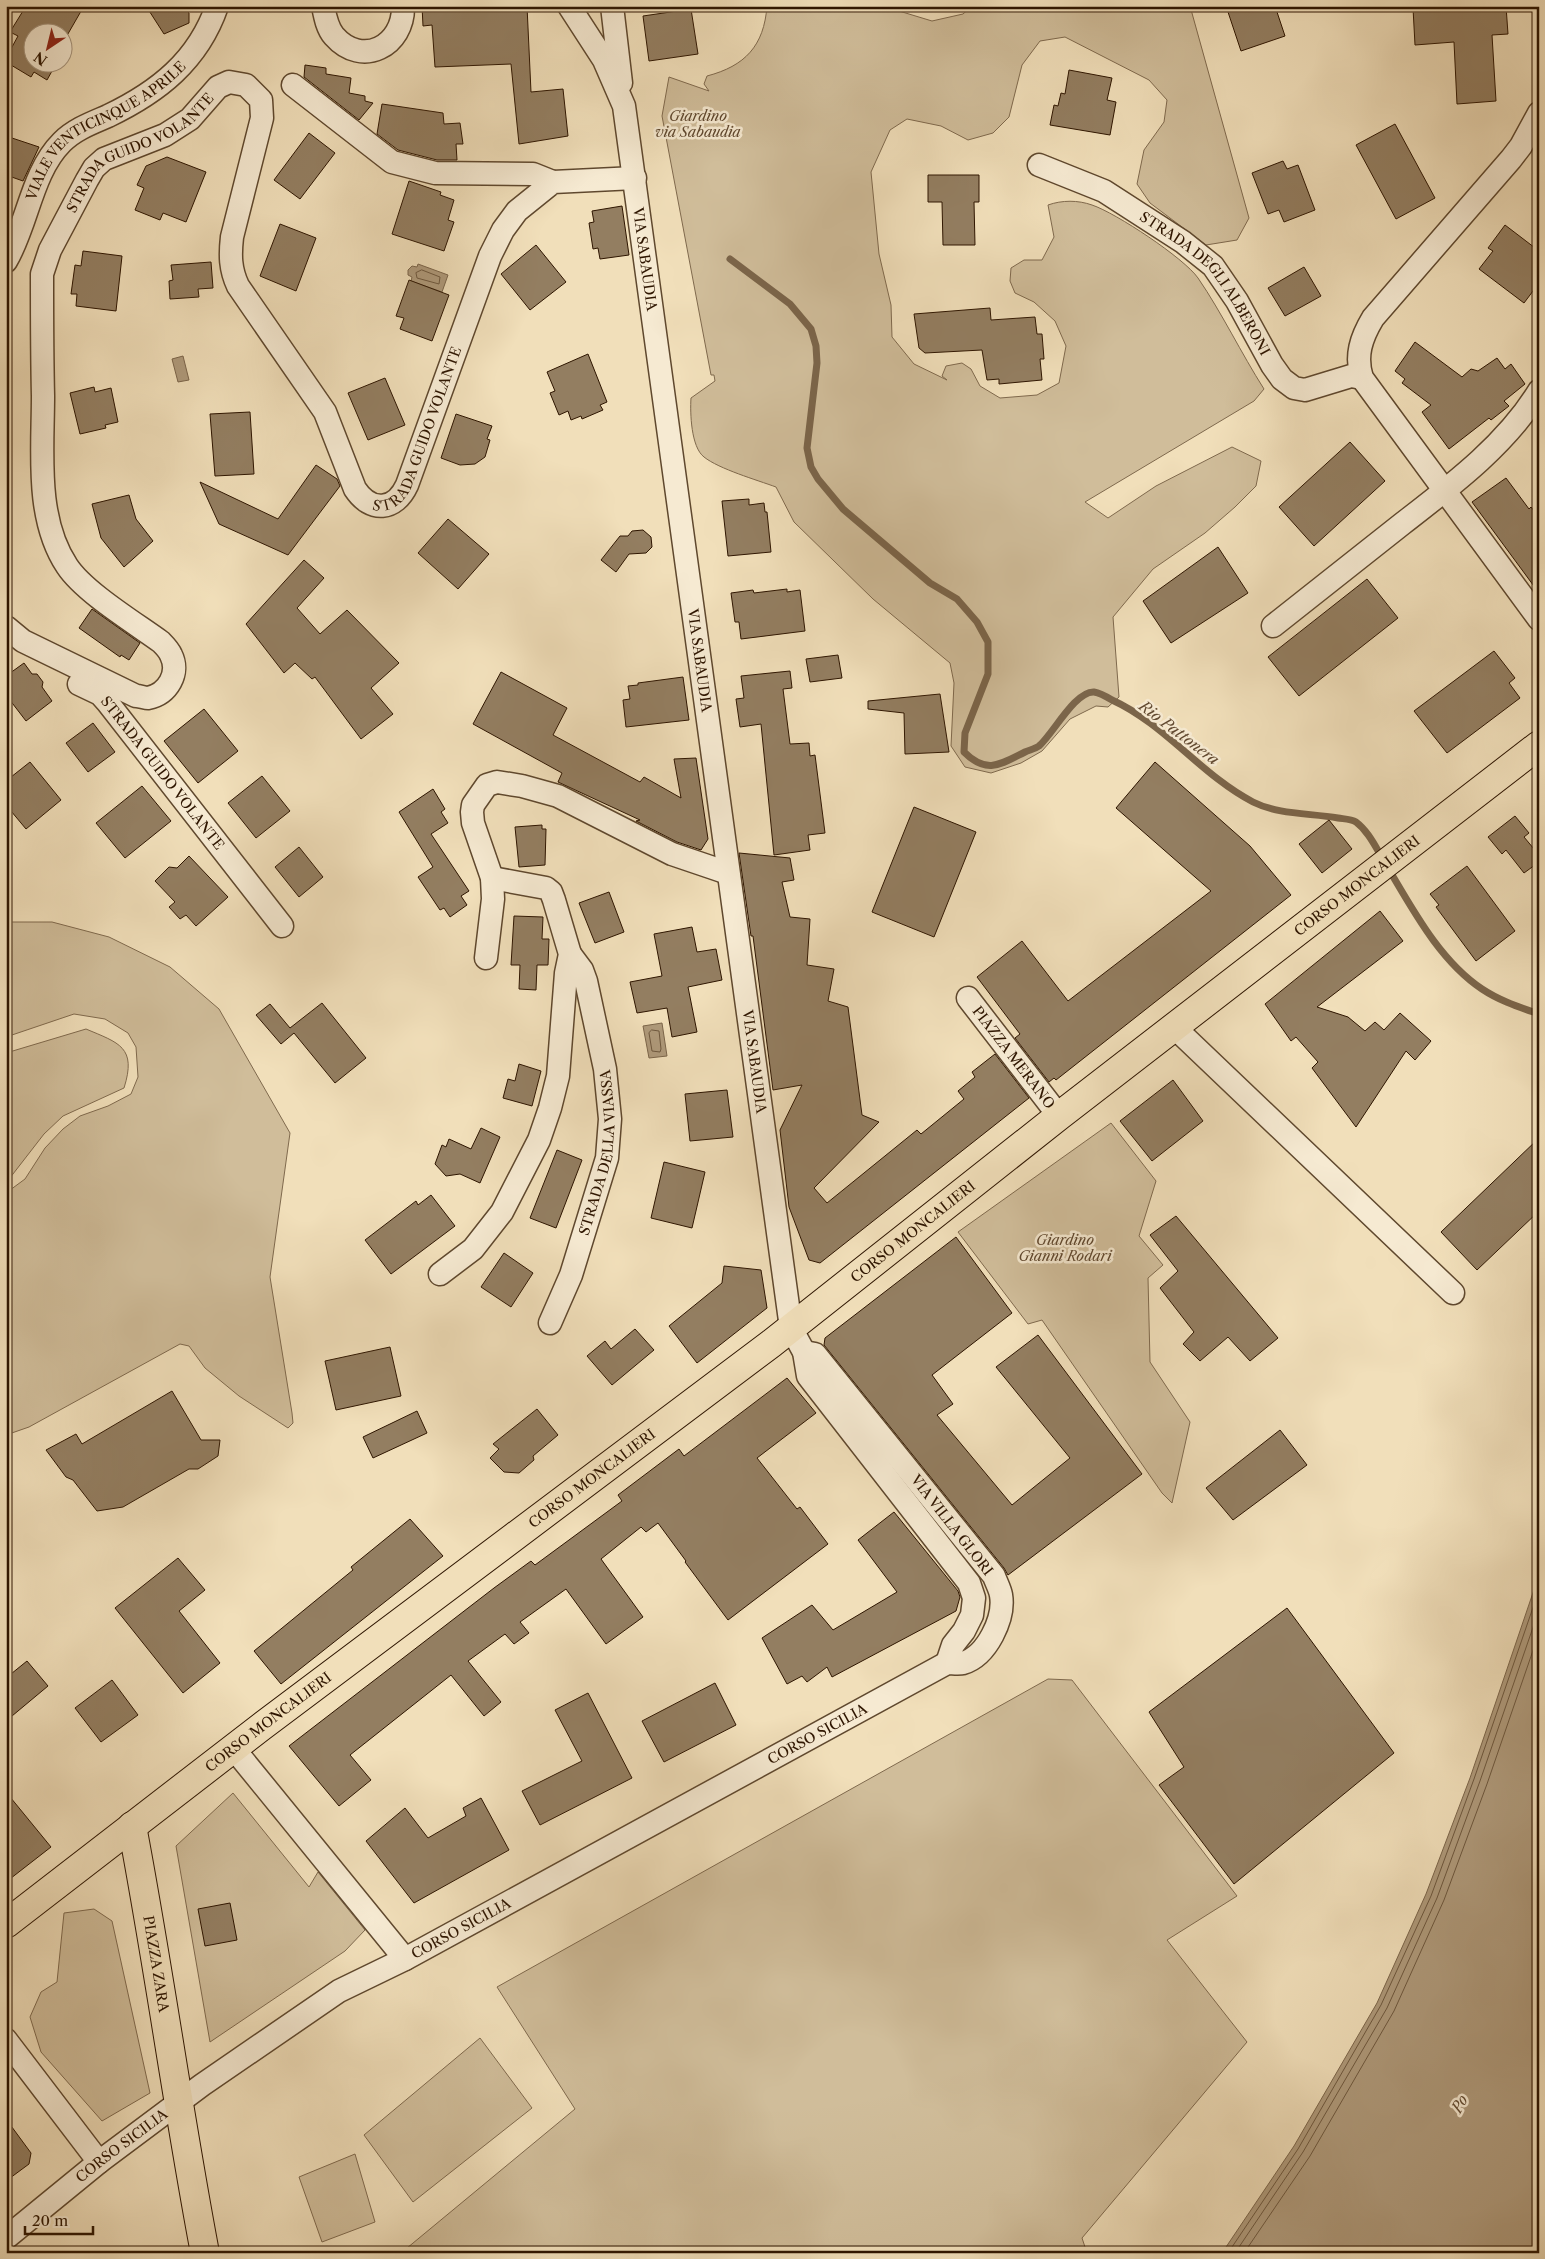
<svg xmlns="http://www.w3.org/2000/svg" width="1545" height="2259" font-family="'Libre Caslon Text',serif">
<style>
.green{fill:#d0bd9a;stroke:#7f694d}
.water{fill:#af9a7b;stroke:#7b654a}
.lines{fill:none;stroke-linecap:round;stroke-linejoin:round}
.shore{stroke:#6e583e;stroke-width:1}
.stream{stroke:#7b654a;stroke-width:7}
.building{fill:#937e61;stroke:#2e1500}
.minor-casing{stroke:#5f482e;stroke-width:25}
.major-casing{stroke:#2e1500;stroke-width:30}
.minor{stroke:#f6ead2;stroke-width:22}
.major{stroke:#f1dfba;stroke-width:28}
.labels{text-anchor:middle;stroke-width:5;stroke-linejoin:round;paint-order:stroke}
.park-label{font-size:14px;font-style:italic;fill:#5f472e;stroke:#f6ead2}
.street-label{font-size:14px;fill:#2e1500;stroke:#f6ead2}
.water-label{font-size:15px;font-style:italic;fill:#624a31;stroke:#f6ead2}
</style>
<rect width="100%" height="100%" fill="#f1dfba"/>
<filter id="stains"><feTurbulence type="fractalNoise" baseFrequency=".004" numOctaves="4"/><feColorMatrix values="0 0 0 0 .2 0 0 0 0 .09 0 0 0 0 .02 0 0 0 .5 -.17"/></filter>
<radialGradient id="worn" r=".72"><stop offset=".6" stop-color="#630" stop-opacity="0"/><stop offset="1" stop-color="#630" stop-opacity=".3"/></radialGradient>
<g class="green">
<path d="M767,6h128l4,5 33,10 31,-7 9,-8h218l59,212 -12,22 -31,5 -56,-42 -13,-19 7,-34 20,-28 3,-22 -18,-20 -84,-43 -25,4 -18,24 -13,52 -16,16 -25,7 -27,-14 -34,-7 -17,11 -19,42 8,82 12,51 1,32 22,27 33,16 -5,-4 4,-10 16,-3 9,6 9,17 20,12 37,-3 22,-12 7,-37 -11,-25 -21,-19 -19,-9 -5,-12 1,-13 13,-8h18l12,-23 -6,-32c14,-5 30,-5 44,0 24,8 92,53 106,73 24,35 43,75 66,111l-10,12 -169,101 23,16 48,-32 76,-39 29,14 -5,25 -21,21 -30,26 -52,36 -40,48 6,80 -11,10 -12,-1 -26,13 -28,32 -21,12 -30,10 -26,-6 -14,-21 3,-63 -4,-20 -77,-64 -79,-77 -18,-35c-19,-7 -57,-18 -72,-30 -13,-10 -14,-44 -13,-59l24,-17 -1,-6h-3l-49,-259 7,-39 40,14 -5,-7 3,-8c38,-10 57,-30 60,-70z"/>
<path d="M6,922h46l57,15 61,30 49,42 71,124 -20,144 22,136 1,10 -5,5 -49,-32 -34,-28 -16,-22 -9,-2 -151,83 -23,8v-242l19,-14 20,-31 18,-19 17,-13 28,-10 23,-12 7,-17 -2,-30 -8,-14 -23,-14 -31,-5 -68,23z"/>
<path d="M86,1029c33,14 51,18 38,59l-61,28 -19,18 -38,49v-130z"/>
<path d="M1111,1123l45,58 -17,55 24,29 -15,13 2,84 40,60 -18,81 -10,-10 -120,-173 -14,4 -70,-92z"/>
<path d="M1048,1679l24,1 165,216 -70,44 80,102 -165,196 5,15h-686l174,-144 -78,-122z"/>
<path d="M233,1793l76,94 9,-15 47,58 -20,21 -135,91 -34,-196z"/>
<path d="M94,1909l18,12 38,172 -48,28 -61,-69 -11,-35 11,-25 16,-10 7,-69z"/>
<path d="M480,2038l52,70 -119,94 -49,-67z"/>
<path d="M355,2154l20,68 -53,20 -23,-65z"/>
</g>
<g class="water">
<path d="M418,264l30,11 -6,17 -31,-11 1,-4 -4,-2v-5l4,-4 5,1z"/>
<path d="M183,356l6,24 -11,2 -6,-23z"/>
<path d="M662,1023l5,33 -18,2 -6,-32z"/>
<path d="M1539,1575v678h-317l72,-107 83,-143 49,-109 44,-116z"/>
</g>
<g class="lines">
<g class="shore">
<path d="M422,270l18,7 -1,7 -22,-6 -1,-5z"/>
<path d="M652,1030l7,1 2,18 -1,3 -8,-1 -3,-18z"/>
<path d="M1228,2253l70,-104 83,-144 50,-109 43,-117 65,-189"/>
<path d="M1235,2253l68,-101 84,-144 50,-110 43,-117 59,-171"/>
<path d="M1244,2253l66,-97 84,-145 50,-111 43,-116 52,-151"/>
</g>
<g class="stream">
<path d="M730,259l60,45 21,25 5,17 1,17 -10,85 4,19 7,12 25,30 87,74 27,16 20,23 11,20v32l-23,59 -1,19c23,23 37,12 61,0 4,-2 10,-3 14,-6 14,-12 36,-55 55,-54 6,1 13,5 18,8 53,24 89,75 141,102 26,13 57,11 85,16 6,1 13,1 18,4 12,9 19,24 27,37"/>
<path d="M1388,868c25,42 52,93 94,121 18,12 37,18 57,25"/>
</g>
</g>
<g class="building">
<path d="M26,6h58l-19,33 4,3 -7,11v-21h-30v30h25l-10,18 -13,-8 -3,5 -25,-15v-4l12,-22 -8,-4z"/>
<path d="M146,6h36l7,7v10l-25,11z"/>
<path d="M422,6h105l4,86 32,-3 5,47 -49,8 -8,-80 -76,3 -3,-42 -9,1z"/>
<path d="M1226,6h49l10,30 -44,15z"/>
<path d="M1449,6h57l2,28 -16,1 4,66 -39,3 -3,-62 -39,3 -2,-37z"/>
<path d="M691,9l7,45 -49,7 -6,-45z"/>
<path d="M305,65l21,3v6l25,4 -2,15 16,3v5l8,2 -14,17 -55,-43z"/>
<path d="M1069,70l43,8 -5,22 9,2 -6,33 -60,-10 4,-20 4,1 3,-13 4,1z"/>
<path d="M382,104l61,9 1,11 16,-1 3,21h-7l1,16h-20l-39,-10 -21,-16z"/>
<path d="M1395,124l40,74 -39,21 -40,-74z"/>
<path d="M309,133l26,20 -35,46 -26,-19z"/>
<path d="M6,136l33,11 -16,34 -17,-6z"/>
<path d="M167,157l39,15 -20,50 -23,-9 -3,7 -25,-10 9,-22 -7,-3 9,-19z"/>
<path d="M1283,161l4,8 11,-4 17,45 -31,12 -5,-12 -11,4 -16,-41z"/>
<path d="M928,175h51v27h-5l1,43h-32l-1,-43h-14z"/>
<path d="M409,181l32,11 -1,3 14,5 -6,20 6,2 -10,29 -52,-17z"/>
<path d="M622,206l7,49 -29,4 -2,-11 -5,1 -4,-26 5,-1 -2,-11z"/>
<path d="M280,224l36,14 -20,53 -36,-15z"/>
<path d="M1505,225l34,26v32l-15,20 -45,-34 14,-18 -5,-3z"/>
<path d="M536,245l30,37 -36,28 -29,-36z"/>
<path d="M83,251l39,5 -6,55 -40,-5 1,-12h-6l4,-29 6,1z"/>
<path d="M211,262l2,26 -15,1 1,8 -29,2 -1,-18 4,-1 -2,-15z"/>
<path d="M1304,267l17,29 -36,20 -17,-28z"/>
<path d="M409,280l40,15 -17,46 -32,-12 4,-11 -8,-2z"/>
<path d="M990,308l1,12 44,-3 2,17h5l2,25h-4l2,21 -43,4v-5l-12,1 -5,-30 -57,3 -6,-5 -5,-34z"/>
<path d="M1415,342l47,35 9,-8 7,2 19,-13 8,11 6,-5 14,20 -21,17 5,5 -18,14 -2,-2 -40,31 -27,-37 9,-7 -29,-22 3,-4 -10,-8z"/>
<path d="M588,354l19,48 -7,3 3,5 -21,9 -1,-3 -10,4 -3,-9 -9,4 -9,-22 5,-2 -8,-19z"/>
<path d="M385,378l20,47 -37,15 -20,-47z"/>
<path d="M94,387l1,5 16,-4 7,34 -13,3 1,3 -26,6 -10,-41z"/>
<path d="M250,412l4,62 -39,2 -5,-62z"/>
<path d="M456,414l36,12 -5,13 3,1 -5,17 -10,7 -15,1 -19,-7z"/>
<path d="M1350,442l35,39 -71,65 -35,-39z"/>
<path d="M316,465l21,14 3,7 -52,69 -69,-31 -19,-42 78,37z"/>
<path d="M1506,478l23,31 2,-2 8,10v76l-67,-91z"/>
<path d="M129,495l7,24 17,22 -29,26 -23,-29 -9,-34z"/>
<path d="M749,499v6l15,-2 1,9h2l4,40 -43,4 -6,-55z"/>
<path d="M448,519l41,35 -31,35 -40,-36z"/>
<path d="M643,530l8,7 1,10 -6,6 -17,1 -13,18 -15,-12 19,-24h8l4,-5z"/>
<path d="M1218,547l30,46 -77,50 -28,-42z"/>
<path d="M304,560l20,18 -27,30 23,26 27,-24 52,53 -28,25 22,26 -32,25 -46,-62 -3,2 -17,-16 -11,10 -38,-49z"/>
<path d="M1367,579l31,39 -99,78 -31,-39z"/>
<path d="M787,589v3l13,-2 5,41 -64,8 -2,-17h-4l-4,-29 22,-3 1,3z"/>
<path d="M92,609l48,34 -11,17 -8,-5 -1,2 -41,-29z"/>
<path d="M1494,651l21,27 -6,5 11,15 -73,55 -33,-42z"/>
<path d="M838,655l4,23 -32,4 -4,-23z"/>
<path d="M24,663l8,11h5l6,8 -1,5 10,14 -26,20 -20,-26v-19z"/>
<path d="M790,671l2,17 -9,1 7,55 19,-1 1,13 5,-1 10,78 -17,2 2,15 -36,5 -13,-131 -21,3 -4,-28 8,-1 -3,-22z"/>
<path d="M501,672l66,36 -14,27 87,47 4,-5 37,21 -7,-39 22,-1 12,81 -7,11 -24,-8 -41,-21 4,-1 -82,-38 4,-9 -89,-49z"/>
<path d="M683,677l6,43 -63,7 -3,-27 7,-1 -2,-13 10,-1v-2z"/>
<path d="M940,694l9,58 -44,2 -1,-41 -36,-4v-8z"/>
<path d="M204,709l34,42 -40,32 -34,-42z"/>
<path d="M93,723l22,29 -27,20 -22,-29z"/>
<path d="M30,762l31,38 -35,29 -20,-24v-24z"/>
<path d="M1155,762l95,84 41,49 -235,185 -2,-2 -5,4 -34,-44 5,-4 -43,-57 45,-36 46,60 143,-110 -95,-83z"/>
<path d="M262,776l28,35 -34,27 -28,-35z"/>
<path d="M142,786l29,35 -46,37 -29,-35z"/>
<path d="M433,789l12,20 -4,3 7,11 -17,11 38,57 -8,5 6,9 -17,12 -6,-9 -4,2 -22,-33 15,-10 -34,-55z"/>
<path d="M914,807l62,25 -42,105 -62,-25z"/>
<path d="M1515,816l14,17 -5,4 15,18v7l-15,11 -18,-23 -4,4 -14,-17z"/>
<path d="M1329,820l23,29 -30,24 -23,-29z"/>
<path d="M542,825v4h4l-1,36 -26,2 -4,-40z"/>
<path d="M299,847l24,30 -24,20 -24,-30z"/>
<path d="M739,853l51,5 4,22 -12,2 8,35 20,2 -3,46 27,4 -6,32 20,6 14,108 17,7 -65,66 13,15 90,-73 4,4 43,-35 -6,-8 17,-14 -3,-5 23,-18 34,44 -209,165 -11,-3 -20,-53 -9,-77 22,-45 -29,5 -20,-154h-2z"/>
<path d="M189,856l39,41 -32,29 -10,-11 -6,4 -11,-12 6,-5 -20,-21 14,-14 8,1z"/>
<path d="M1467,866l48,65 -39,30 -40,-54 3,-2 -9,-11z"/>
<path d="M609,892l15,40 -29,11 -16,-40z"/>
<path d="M1380,911l23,30 -86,66 31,10 17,14 10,-9 9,8 16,-17 31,28 -16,19 -9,-9 -50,76 -44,-59 6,-6 -22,-25 -5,4 -26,-37z"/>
<path d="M514,916l29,1 -1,22h7l-1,26h-11l-1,25 -17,-1 1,-24h-9z"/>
<path d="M692,927l5,25 19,-3 6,31 -34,7 9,45 -25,5 -5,-29 -30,5 -7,-31 32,-6 -8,-42z"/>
<path d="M322,1003l44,55 -31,25 -41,-50 -13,11 -25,-29 14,-11 20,24z"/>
<path d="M519,1064l22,7 -9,35 -29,-8 5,-19 7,2z"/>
<path d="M1173,1080l30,41 -51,40 -32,-40z"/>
<path d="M727,1090l6,47 -43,4 -5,-47z"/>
<path d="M481,1128l19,9 -20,46 -20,-9 -14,2 -11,-12 7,-19 4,2 3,-8 22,10z"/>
<path d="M1539,1138v73l-62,59 -36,-38z"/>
<path d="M557,1150l25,10 -26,68 -26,-10z"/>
<path d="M664,1162l41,10 -13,56 -41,-10z"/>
<path d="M431,1195l24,31 -64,48 -26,-34 51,-39 2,4z"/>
<path d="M1176,1216l102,122 -28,23 -22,-24 -28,24 -17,-17 11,-12 -34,-44 18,-17 -28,-36z"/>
<path d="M956,1237l56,76 -80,62 21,29 -16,11 75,90 58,-47 -74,-91 42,-32 104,139 -134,101 -4,-7 -180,-223 1,-7z"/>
<path d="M504,1253l29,20 -22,34 -30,-20z"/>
<path d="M724,1266l37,4 6,38 -70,55 -28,-37 53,-43z"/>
<path d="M635,1329l19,21 -42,35 -25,-29 18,-15 6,8z"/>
<path d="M390,1347l11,49 -65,14 -11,-49z"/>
<path d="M787,1378l29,35 -59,45 40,51 3,-2 28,37 -100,76 -43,-58 1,-1 -28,-38 -12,9 -5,-5 -40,32 42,58 -37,27 -40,-55 -46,33 9,11 -15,11 -9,-10 -37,27 33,41 -17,14 -33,-41 -101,80 21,25 -32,26 -50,-60 205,-158 37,-27 4,4 87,-64 -4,-6 61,-46 5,7z"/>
<path d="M172,1391l29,49h19l-2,16 -20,13h-9l-66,38 -26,4 -24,-31 -7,-3 -20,-27 30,-16 6,10z"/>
<path d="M537,1409l21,26 -25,21 1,4 -15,13 -15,-1 -14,-14 9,-9 -6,-5z"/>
<path d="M417,1411l10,22 -54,25 -10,-21z"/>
<path d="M1280,1430l27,35 -74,55 -27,-32z"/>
<path d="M894,1512l64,79 2,6 -4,14 -124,66 -5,-10 -20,15 -5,-6 -15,8 -25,-46 50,-33 21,25 64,-38 -39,-52z"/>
<path d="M410,1519l33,37 -162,128 -27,-33 99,-81 -2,-3z"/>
<path d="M178,1558l27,32 -26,21 41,52 -37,30 -68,-85z"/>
<path d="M1287,1608l107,145 -160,131 -75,-99 25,-18 -35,-55z"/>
<path d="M27,1661l21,25 -42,35v-43z"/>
<path d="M112,1680l26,35 -37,27 -26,-34z"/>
<path d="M715,1683l21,42 -72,37 -22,-41z"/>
<path d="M588,1693l44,85 -92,47 -18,-34 60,-30 -27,-51z"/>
<path d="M6,1792l45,55 -45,35z"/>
<path d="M481,1798l28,52 -95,53 -48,-62 39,-33 23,30 38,-22 -3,-8z"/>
<path d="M230,1903l7,37 -32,6 -7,-37z"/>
<path d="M6,2119l25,34 -2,11 -23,17z"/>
</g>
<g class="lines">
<g class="minor-casing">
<g id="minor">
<path d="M323,6c2,10 4,22 11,30 28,32 70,10 69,-30"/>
<path id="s1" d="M569,6l35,54 20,46 167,1222 13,24 4,24 161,207 5,15 -2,17 -8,16 -11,14 -6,18"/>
<path d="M612,6l9,77"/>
<path d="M293,85l99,77 43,11 98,1 20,8"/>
<path d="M1539,113l-18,33 -10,13 -138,159c-12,20 -18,38 -11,60l177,241"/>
<path id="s2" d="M1039,165l65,26 79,51 30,24 24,35 35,64 10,14 12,9 11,2 46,-14 11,2"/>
<path id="s3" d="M6,261c22,-37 25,-88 56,-119 13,-13 30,-19 46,-26 50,-24 90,-55 109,-110"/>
<path d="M1273,626c43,-34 86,-68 129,-102 49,-38 104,-79 137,-133"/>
<path id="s4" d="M6,627l17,14 113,55c4,0 9,2 12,2 20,-4 32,-25 23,-43 -2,-5 -6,-9 -10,-13 -26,-19 -77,-50 -94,-76 -32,-48 -24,-115 -24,-170 -1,-41 -1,-81 -1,-122l8,-24 37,-70 7,-12 10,-9 61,-24 25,-16 28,-32 11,-5 17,3 15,15 1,18 -30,119c-2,18 -2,32 6,49l87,126 30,77c16,24 40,22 52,-4l83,-229 13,-26 14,-19 36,-29 82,-4"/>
<path id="s5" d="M79,684l21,10 8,9 174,223"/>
<path d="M486,958l7,-59 -1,-21 -19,-55 -1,-11 1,-7 14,-20 10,-3 25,4 36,10 114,58 56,19"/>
<path id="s6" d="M968,998l91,118"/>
<path d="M1174,1027l279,266"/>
<path d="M440,1274l33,-25 29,-37 37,-72 11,-32 8,-32 8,-103 4,-19 -16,-54 -3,-8 -5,-4 -54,-10"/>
<path id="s7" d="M550,1323l21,-48 36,-117 3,-39 -5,-50 -19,-88 -4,-11 -12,-16"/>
<path d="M234,1749l171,210"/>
<path d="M6,2040l93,122"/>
<path id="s8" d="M6,2238l93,-76 103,-77 137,-94 66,-32 542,-296c5,0 12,1 16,0 24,-7 42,-45 38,-68 -1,-6 -5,-13 -7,-19l-179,-222 -11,-2"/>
</g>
</g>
<g class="major-casing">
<g id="major">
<path id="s9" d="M132,1826c27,142 46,285 73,427"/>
<path id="s10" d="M6,1924l255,-197 511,-384 287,-227 480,-371"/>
</g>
</g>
<use href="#minor" class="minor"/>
<use href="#major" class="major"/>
</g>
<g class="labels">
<g class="park-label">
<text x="698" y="121">Giardino<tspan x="698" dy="16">via Sabaudia</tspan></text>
<text x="1065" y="1245">Giardino<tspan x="1065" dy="16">Gianni Rodari</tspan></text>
</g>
<g class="street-label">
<text dy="5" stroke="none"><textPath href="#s3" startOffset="172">VIALE VENTICINQUE APRILE</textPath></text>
<text dy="5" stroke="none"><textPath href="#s4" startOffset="814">STRADA GUIDO VOLANTE</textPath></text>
<text dy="5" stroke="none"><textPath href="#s1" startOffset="269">VIA SABAUDIA</textPath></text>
<text dy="5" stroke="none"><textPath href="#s2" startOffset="210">STRADA DEGLI ALBERONI</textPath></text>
<text dy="5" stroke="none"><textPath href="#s4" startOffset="1516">STRADA GUIDO VOLANTE</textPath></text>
<text dy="5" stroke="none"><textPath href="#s1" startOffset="674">VIA SABAUDIA</textPath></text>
<text dy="5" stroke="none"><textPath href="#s5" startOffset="124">STRADA GUIDO VOLANTE</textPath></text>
<text dy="5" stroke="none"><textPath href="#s10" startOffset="1704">CORSO MONCALIERI</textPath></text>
<text dy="5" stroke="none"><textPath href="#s6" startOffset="75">PIAZZA MERANO</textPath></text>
<text dy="5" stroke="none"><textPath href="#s1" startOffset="1079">VIA SABAUDIA</textPath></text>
<text dy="5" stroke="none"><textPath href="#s7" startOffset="179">STRADA DELLA VIASSA</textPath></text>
<text dy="5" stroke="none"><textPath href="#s10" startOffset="1141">CORSO MONCALIERI</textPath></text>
<text dy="5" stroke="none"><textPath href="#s10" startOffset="736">CORSO MONCALIERI</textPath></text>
<text transform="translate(952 1525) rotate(52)" y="5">VIA VILLA GLORI</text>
<text dy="5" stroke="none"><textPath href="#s10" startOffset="331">CORSO MONCALIERI</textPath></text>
<text dy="5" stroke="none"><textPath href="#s8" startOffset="958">CORSO SICILIA</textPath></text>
<text dy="5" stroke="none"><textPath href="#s8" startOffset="552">CORSO SICILIA</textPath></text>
<text dy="5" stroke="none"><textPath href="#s9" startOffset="140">PIAZZA ZARA</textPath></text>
<text dy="5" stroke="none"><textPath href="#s8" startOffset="148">CORSO SICILIA</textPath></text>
</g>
<g class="water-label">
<text transform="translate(1179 733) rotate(37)" y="5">Rio Pattonera</text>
<text transform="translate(1460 2104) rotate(-62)" y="5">Po</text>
</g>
</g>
<rect width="1545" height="2259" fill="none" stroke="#f1dfba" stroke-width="25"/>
<rect x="8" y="8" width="1530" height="2244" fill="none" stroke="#2e1500" stroke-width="2.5"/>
<rect x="12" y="12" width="1520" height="2234" fill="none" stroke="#2e1500"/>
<g transform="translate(48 48) rotate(215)"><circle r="24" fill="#f6ead2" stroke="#a6957e"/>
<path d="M0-4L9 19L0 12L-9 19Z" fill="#8f2418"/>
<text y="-8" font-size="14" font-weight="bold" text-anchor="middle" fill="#2e1500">N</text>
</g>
<path d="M25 2226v8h68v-8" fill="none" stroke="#2e1500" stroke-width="2.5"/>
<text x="32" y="2226" font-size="15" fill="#2e1500" stroke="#f6ead2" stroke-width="4" paint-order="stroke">20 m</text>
<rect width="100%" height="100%" filter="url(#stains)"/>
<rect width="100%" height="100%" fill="url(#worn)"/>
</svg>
